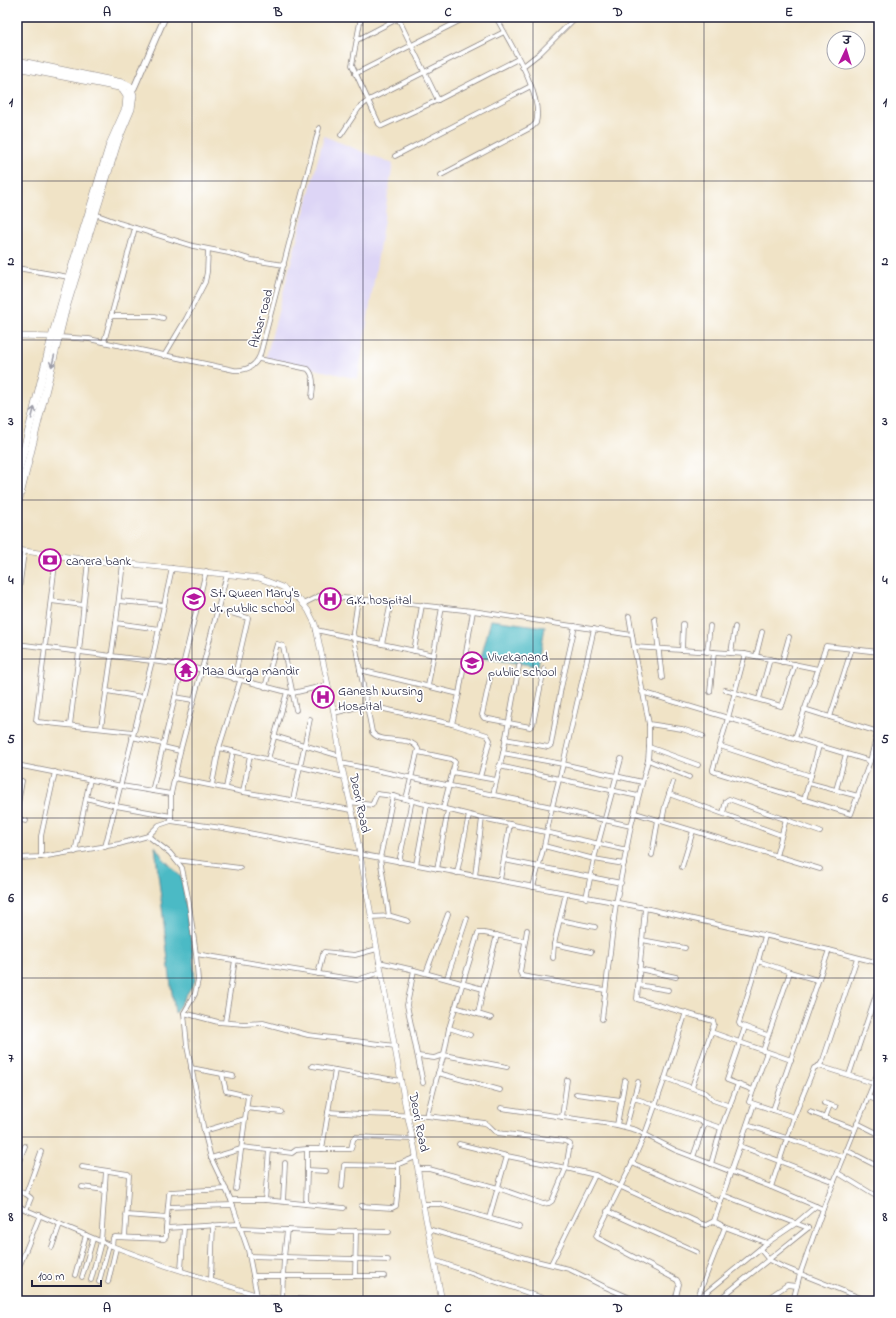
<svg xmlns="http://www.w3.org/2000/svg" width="896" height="1318" font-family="'Indie Flower','Playpen Sans Deva',sans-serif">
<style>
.built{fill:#ddd5f6}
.water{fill:#4cbac5;stroke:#376e80}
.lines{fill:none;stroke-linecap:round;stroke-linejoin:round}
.minor-casing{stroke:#898280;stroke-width:5.5}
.tertiary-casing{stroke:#898280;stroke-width:6}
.secondary-casing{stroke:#898280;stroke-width:7}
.trunk-casing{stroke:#898280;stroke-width:8}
.minor{stroke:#fff;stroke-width:4}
.tertiary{stroke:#fff;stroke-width:5}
.secondary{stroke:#fff;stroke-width:5.5}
.trunk{stroke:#fff;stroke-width:7}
.oneway{stroke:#9c9ca7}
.grid{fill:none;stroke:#22223b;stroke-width:1;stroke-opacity:0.55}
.labels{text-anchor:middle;stroke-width:3.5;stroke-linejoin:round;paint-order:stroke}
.street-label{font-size:13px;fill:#22223b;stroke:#fff}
.poi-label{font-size:13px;fill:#22223b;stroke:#fff;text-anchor:start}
.neatline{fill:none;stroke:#22223b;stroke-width:1.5}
.grid-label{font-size:13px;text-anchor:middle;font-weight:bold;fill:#22223b}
</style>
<rect width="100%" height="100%" fill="#fff"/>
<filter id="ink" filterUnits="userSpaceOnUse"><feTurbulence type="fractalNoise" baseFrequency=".025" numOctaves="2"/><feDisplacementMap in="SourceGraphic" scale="8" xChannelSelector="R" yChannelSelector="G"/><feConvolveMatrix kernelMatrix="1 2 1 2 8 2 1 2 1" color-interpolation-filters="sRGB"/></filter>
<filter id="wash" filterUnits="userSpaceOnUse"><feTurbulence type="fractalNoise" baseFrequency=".012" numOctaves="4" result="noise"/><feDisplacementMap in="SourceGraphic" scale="16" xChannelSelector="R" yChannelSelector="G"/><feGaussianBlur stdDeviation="0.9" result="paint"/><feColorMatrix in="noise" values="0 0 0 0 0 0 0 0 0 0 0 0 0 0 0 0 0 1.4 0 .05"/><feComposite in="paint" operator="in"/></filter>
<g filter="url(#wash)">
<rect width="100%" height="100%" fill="#f0e3c6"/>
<path class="built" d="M324,136l69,28 -35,215 -92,-21z"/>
<g class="water">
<path d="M491,620l54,7 -7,39 -57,-8z"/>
<path d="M155,846l8,12 18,19 6,35 6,42 2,27 -20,32 -4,-27z"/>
</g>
</g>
<g filter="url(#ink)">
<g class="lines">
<g class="minor-casing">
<g id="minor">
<path d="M361,17l-9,48 27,59 3,2 56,-26 80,-41"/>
<path d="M398,18l40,82"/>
<path d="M357,40l44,-23"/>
<path d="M522,67l18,-14 36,-36"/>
<path d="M355,74l112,-57"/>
<path d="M341,135l18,-27 10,-8 135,-68"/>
<path d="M395,156l136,-70"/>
<path d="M441,175l91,-48 4,-4c8,-28 -27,-81 -40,-106"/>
<path d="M95,214l24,9 74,23 36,7 23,7 32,5"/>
<path d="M17,268l52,9"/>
<path d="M111,316h44l8,2"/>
<path d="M59,337l30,2 145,31c12,1 21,-3 26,-15l59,-227"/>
<path d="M104,342l31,-114"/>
<path d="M164,356l22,-37 19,-37 2,-10 1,-22"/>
<path d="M259,359l49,10c7,7 5,18 4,28"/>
<path d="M56,556l-20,164 2,2 95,10"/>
<path d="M358,599l-5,34 19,99c8,13 38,2 46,17l-12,50"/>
<path d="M51,601l32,4"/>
<path d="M119,601l45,4"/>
<path d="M303,604l16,-8 72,6 82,9 159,24"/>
<path d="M17,605l7,-53"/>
<path d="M218,609l30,9 -14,61"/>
<path d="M655,619l7,59"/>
<path d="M116,623l43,6"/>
<path d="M316,630l118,25"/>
<path d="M17,644l166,21 104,27 6,1 34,-8"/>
<path d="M382,644l9,-42"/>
<path d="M634,647l111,7 73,15"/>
<path d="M682,650l1,-26"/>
<path d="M414,651l8,-46"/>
<path d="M707,652l3,-26"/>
<path d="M731,653l4,-26"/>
<path d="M745,654l-17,64 -15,51v2l2,1 136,42 19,-53 9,-34"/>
<path d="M756,656l6,-24"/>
<path d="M782,662l7,-25"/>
<path d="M360,670l99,24"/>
<path d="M490,678l-8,37 2,3 46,9 3,-3 11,-55"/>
<path d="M428,686l14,-79"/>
<path d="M265,687l12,-43 6,2 13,64"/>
<path d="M725,690l56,16 2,-3 12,-39"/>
<path d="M107,691l35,6"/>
<path d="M642,692l228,69"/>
<path d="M710,692l4,-40"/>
<path d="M175,697l18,3"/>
<path d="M759,699l11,-40"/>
<path d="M804,709l74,23"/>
<path d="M334,713l32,-8 86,19 35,11 3,5 -10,37"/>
<path d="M830,717l22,-69"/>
<path d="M452,724l7,-30 14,-83"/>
<path d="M649,724l33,5 21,7"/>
<path d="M70,725l9,-73 9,-92"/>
<path d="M101,728l15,-105 7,-60"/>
<path d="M274,736l66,20"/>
<path d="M132,737l31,7"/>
<path d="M795,738l31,-92 53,6"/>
<path d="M505,739l43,8 3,-2 10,-57 14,-62"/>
<path d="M720,746l91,30"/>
<path d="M163,747l17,4"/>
<path d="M649,747l49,18"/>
<path d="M219,748l125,29"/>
<path d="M418,752l33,7 4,3 -12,47"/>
<path d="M503,753l60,11 79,18"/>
<path d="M268,759l19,-67"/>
<path d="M648,760l41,17"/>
<path d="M341,763l211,44 39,10 40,9"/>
<path d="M17,765l105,21 49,8"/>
<path d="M499,766l139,30"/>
<path d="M452,772l44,8"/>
<path d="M174,778l69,14 109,18"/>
<path d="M809,783l49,13"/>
<path d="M212,785l7,-37 21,-67"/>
<path d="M226,788l7,-37"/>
<path d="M836,790l10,-36"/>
<path d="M152,791l54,-220"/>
<path d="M243,792l7,-37"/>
<path d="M669,794l112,41"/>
<path d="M493,795l10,-42 16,-87"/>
<path d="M393,796l89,22 145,32"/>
<path d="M86,798l30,8 55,10"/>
<path d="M293,800l17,-81"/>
<path d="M804,800l15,-54"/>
<path d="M350,802l22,3 1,-2 4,-9 16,2 -13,62 9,58"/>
<path d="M17,809l5,-28"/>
<path d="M635,813l185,56"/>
<path d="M723,813l3,-12 3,-2 91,33"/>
<path d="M17,819l9,2"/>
<path d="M171,821v-27l9,-42 47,-178"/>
<path d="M662,821l3,-15 8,-24"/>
<path d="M148,836l22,17 12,15 6,29 8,57 2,26 -3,14 -11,19 3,33 17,85 7,27 20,42 8,24 9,26 10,51"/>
<path d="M544,846l50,13 30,5"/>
<path d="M105,847l47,-186 20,-93"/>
<path d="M75,852l15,-73"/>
<path d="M652,855l6,-35"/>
<path d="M776,856l10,-37"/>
<path d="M41,857v-21l14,-64"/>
<path d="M17,858l24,-1 78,-13 29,-8 11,-11 12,-4 51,7 423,80 184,42 50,13"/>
<path d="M176,860l64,8"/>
<path d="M504,860l117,23"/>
<path d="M399,862l13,-62"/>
<path d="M416,865l11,-60"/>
<path d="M682,867l11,-36"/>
<path d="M437,869l11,-59"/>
<path d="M457,873l12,-58"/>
<path d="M475,876l7,-58"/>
<path d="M500,880l10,-56"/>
<path d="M533,887l11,-41 8,-39 11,-43 31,-135"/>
<path d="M586,898l8,-39 27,-100"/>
<path d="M645,908l-8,91 76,22 1,3 -22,63"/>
<path d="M371,917l20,-1 17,5"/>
<path d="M560,920l35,7"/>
<path d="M527,930l-7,42 2,4 83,14"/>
<path d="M765,936l-7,25 -19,62 1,2 27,10"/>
<path d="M642,940l43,8"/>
<path d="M554,944l37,8"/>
<path d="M196,954l161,26 24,-8"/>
<path d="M553,958l1,-14 12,-51"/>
<path d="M758,961l32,11 -27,79"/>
<path d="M379,962l35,8 69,19 14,-54"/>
<path d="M639,969l37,8"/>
<path d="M414,970l-7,35 16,78"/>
<path d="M790,972l27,8"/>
<path d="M426,973l22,-59"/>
<path d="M318,974l5,-20 1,-2 31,3 22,-6"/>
<path d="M447,978l20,-60"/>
<path d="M638,985l30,5"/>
<path d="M455,1007l36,11"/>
<path d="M686,1012l-21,66 41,15 7,7 17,6"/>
<path d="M184,1013l34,9 26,2 19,-1 45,12 87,11"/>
<path d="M478,1014l5,-25"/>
<path d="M602,1019l14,-116 15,-77 17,-66 1,-13v-23l-15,-77 -5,-31"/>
<path d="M225,1022l10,-62"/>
<path d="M745,1027l-18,53 26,10"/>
<path d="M449,1028l21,7"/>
<path d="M711,1032l80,28"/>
<path d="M767,1052l-18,50 45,15"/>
<path d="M418,1056l16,2 10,-3"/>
<path d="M312,1066l89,15"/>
<path d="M819,1066l54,17"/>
<path d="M507,1067l-63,-12 5,-27 29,-95h6l41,8"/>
<path d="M191,1068l42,8"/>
<path d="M438,1073l62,17"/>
<path d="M222,1074l4,17 22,5 -12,93"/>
<path d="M849,1075l30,-89"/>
<path d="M665,1078l-20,56 -13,29 -36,73 2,2 79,42 2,4 -4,17"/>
<path d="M576,1094l45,6"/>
<path d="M868,1097l11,4"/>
<path d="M634,1098l87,30"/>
<path d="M824,1103l12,4"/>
<path d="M754,1104l-40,117 11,6 42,16"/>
<path d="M246,1108l35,4"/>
<path d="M501,1108l116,17 19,5 39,20 96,37 52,22"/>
<path d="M773,1110l56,-160"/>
<path d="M328,1112l32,2 67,2 58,7c6,2 5,7 13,10l67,8 5,3 -4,24 -59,-12 -48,-12"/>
<path d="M810,1112l45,17"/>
<path d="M427,1116l11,-43 6,-18"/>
<path d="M562,1117l5,-37"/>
<path d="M825,1118l5,-13"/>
<path d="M857,1123l22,11"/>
<path d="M617,1125l8,-45"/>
<path d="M747,1125l97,32"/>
<path d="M626,1127l12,-45"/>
<path d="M204,1131l41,-12"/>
<path d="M740,1146l94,36"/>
<path d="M242,1147l50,6 4,-3 11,-1"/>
<path d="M322,1149l13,-79"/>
<path d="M846,1150l33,17"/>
<path d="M693,1157l12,-34"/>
<path d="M211,1158l30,-9"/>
<path d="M632,1163l89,39"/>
<path d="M711,1164l10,-36 17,-44"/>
<path d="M17,1166l8,-20"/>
<path d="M82,1167l46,7 1,1 -4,62"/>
<path d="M418,1169h11l69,19 45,16 6,-1 3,-2 14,-33 29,7 -44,89"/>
<path d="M326,1171l-19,-1v-21h44l2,-9 2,-3 58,2"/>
<path d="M838,1173l41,25"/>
<path d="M595,1175l107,49 4,1 8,-4"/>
<path d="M82,1187l23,3"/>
<path d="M342,1187l2,-22 50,1 22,-9"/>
<path d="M771,1187l23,-70 20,-49 6,-3 3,-5 34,-102"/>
<path d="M17,1191l9,3 5,4 -5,12"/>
<path d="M26,1194l15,-42"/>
<path d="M723,1195l85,33"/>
<path d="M231,1200h34l79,8"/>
<path d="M265,1200l4,-50"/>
<path d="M283,1201l2,-38"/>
<path d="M306,1204l1,-34"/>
<path d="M423,1204h17l79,23"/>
<path d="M17,1206l95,40 54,20 91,29"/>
<path d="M361,1206l31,2 4,-2 2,-19v-23"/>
<path d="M168,1207l65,-2"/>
<path d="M607,1211l90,41"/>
<path d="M126,1215l41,3"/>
<path d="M489,1218l18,-62"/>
<path d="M17,1220l4,-13"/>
<path d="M166,1228l3,-34 1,-2 56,-3"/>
<path d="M241,1228l92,4 12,-1 44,1"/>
<path d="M428,1229l104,31 37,9 34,17 34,15"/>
<path d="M112,1246l1,-8 2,-1 49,2 2,-2v-9l73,-4"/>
<path d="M52,1247l8,-23"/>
<path d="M760,1249l9,11 12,6 87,35"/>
<path d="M249,1256l139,4"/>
<path d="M434,1260l117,41"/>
<path d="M181,1270l3,-43"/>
<path d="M17,1272l23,-57"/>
<path d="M75,1275l11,-40"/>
<path d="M253,1276h131"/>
<path d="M355,1276l1,-45"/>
<path d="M82,1277l11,-38"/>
<path d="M91,1280l10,-38 5,-71"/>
<path d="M211,1280l2,-55"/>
<path d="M99,1282l10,-37"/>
<path d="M108,1282l8,-34"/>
<path d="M257,1297l79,4"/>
<path d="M282,1298l2,-41 3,-27"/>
<path d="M697,1299l28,-72"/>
<path d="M696,1301l71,-58 28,-19 21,-18"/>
<path d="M717,1301l91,-73"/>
<path d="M764,1301l23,-16 10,1"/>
<path d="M793,1301l7,-27 23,-65 56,-139"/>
</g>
</g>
<g class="tertiary-casing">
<g id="tertiary">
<path d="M17,336l37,1"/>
<path d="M17,550l87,12 19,1 136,15 23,9 18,13 8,10 7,14 19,89 7,50 12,52 52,289 10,46 7,49 20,102"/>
</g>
</g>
<g class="secondary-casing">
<path id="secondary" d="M129,92l5,-4 31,-71"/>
</g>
<g class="trunk-casing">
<g id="trunk">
<path d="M17,61l105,22 8,4 3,8 -2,14 -13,31 -53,171 -48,196"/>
<path d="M17,67l102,20 4,3 4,6 -1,12 -16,36 -41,133 -17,60 -35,141"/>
</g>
</g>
<use href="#minor" class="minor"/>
<use href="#tertiary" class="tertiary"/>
<use href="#secondary" class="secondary"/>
<use href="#trunk" class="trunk"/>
</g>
<defs><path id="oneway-shaft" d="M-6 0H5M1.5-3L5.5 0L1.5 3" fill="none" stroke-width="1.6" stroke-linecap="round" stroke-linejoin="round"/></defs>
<g class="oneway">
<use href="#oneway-shaft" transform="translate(53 361) rotate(104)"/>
<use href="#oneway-shaft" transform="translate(33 413) rotate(-76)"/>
</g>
</g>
<path class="grid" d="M192,17v1284M363,17v1284M533,17v1284M704,17v1284M17,181h862M17,340h862M17,500h862M17,659h862M17,818h862M17,978h862M17,1137h862"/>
<defs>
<g id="bank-ring" transform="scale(1.15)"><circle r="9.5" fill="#fff" stroke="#b5179e" stroke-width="1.5"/><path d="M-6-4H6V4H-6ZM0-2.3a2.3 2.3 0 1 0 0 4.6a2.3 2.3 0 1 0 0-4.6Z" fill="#b5179e"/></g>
<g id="school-ring" transform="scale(1.15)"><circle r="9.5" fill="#fff" stroke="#b5179e" stroke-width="1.5"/><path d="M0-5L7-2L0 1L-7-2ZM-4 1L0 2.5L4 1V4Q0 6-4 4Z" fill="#b5179e"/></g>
<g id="hospital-ring" transform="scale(1.15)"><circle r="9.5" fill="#fff" stroke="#b5179e" stroke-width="1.5"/><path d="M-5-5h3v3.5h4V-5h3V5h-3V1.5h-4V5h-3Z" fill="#b5179e"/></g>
<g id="temple-ring" transform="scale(1.15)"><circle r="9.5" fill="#fff" stroke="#b5179e" stroke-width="1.5"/><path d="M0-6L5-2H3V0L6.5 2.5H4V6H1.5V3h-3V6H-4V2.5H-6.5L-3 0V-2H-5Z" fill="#b5179e"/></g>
</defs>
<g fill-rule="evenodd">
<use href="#bank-ring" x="50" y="560"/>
<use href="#school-ring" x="194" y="599"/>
<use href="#hospital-ring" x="330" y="599"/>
<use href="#school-ring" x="472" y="663"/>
<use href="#temple-ring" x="186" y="670"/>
<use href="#hospital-ring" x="323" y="697"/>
</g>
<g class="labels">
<g class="street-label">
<text transform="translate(260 318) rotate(-75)" y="5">Akbar road</text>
<text transform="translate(361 803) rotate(78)" y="5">Deori Road</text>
<text transform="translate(420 1122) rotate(79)" y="5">Deori Road</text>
</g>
<g class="poi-label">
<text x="66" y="565">canera bank</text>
<text x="210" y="597">St. Queen Mary's<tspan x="210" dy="15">Jr. public school</tspan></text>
<text x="346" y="604">G.K. hospital</text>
<text x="488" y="661">Vivekanand<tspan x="488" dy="15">public school</tspan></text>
<text x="202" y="675">Maa durga mandir</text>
<text x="338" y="695">Ganesh Nursing<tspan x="338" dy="15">Hospital</tspan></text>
</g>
</g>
<rect width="896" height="1318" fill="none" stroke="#fff" stroke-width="44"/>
<g transform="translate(846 50) rotate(4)"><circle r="19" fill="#ffffff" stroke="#a7a7b1"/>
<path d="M0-3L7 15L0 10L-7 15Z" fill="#b5179e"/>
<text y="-6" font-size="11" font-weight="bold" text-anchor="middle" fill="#22223b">उ</text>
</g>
<path d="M32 1280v6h69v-6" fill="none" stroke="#22223b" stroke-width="2"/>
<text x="38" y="1280" font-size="12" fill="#22223b" stroke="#ffffff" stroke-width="3" paint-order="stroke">100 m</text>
<rect x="22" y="22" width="852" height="1274" class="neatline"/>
<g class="grid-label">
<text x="107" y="16">A</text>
<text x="278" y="16">B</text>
<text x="448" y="16">C</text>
<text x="618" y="16">D</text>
<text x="789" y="16">E</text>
<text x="11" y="106">1</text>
<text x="885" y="106">1</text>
<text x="11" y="265">2</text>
<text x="885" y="265">2</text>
<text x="11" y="425">3</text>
<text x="885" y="425">3</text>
<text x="11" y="584">4</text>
<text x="885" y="584">4</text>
<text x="11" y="743">5</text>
<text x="885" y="743">5</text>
<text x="11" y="902">6</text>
<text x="885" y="902">6</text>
<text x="11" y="1062">7</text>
<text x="885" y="1062">7</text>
<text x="11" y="1221">8</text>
<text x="885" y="1221">8</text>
<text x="107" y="1312">A</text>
<text x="278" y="1312">B</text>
<text x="448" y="1312">C</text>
<text x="618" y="1312">D</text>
<text x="789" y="1312">E</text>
</g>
</svg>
